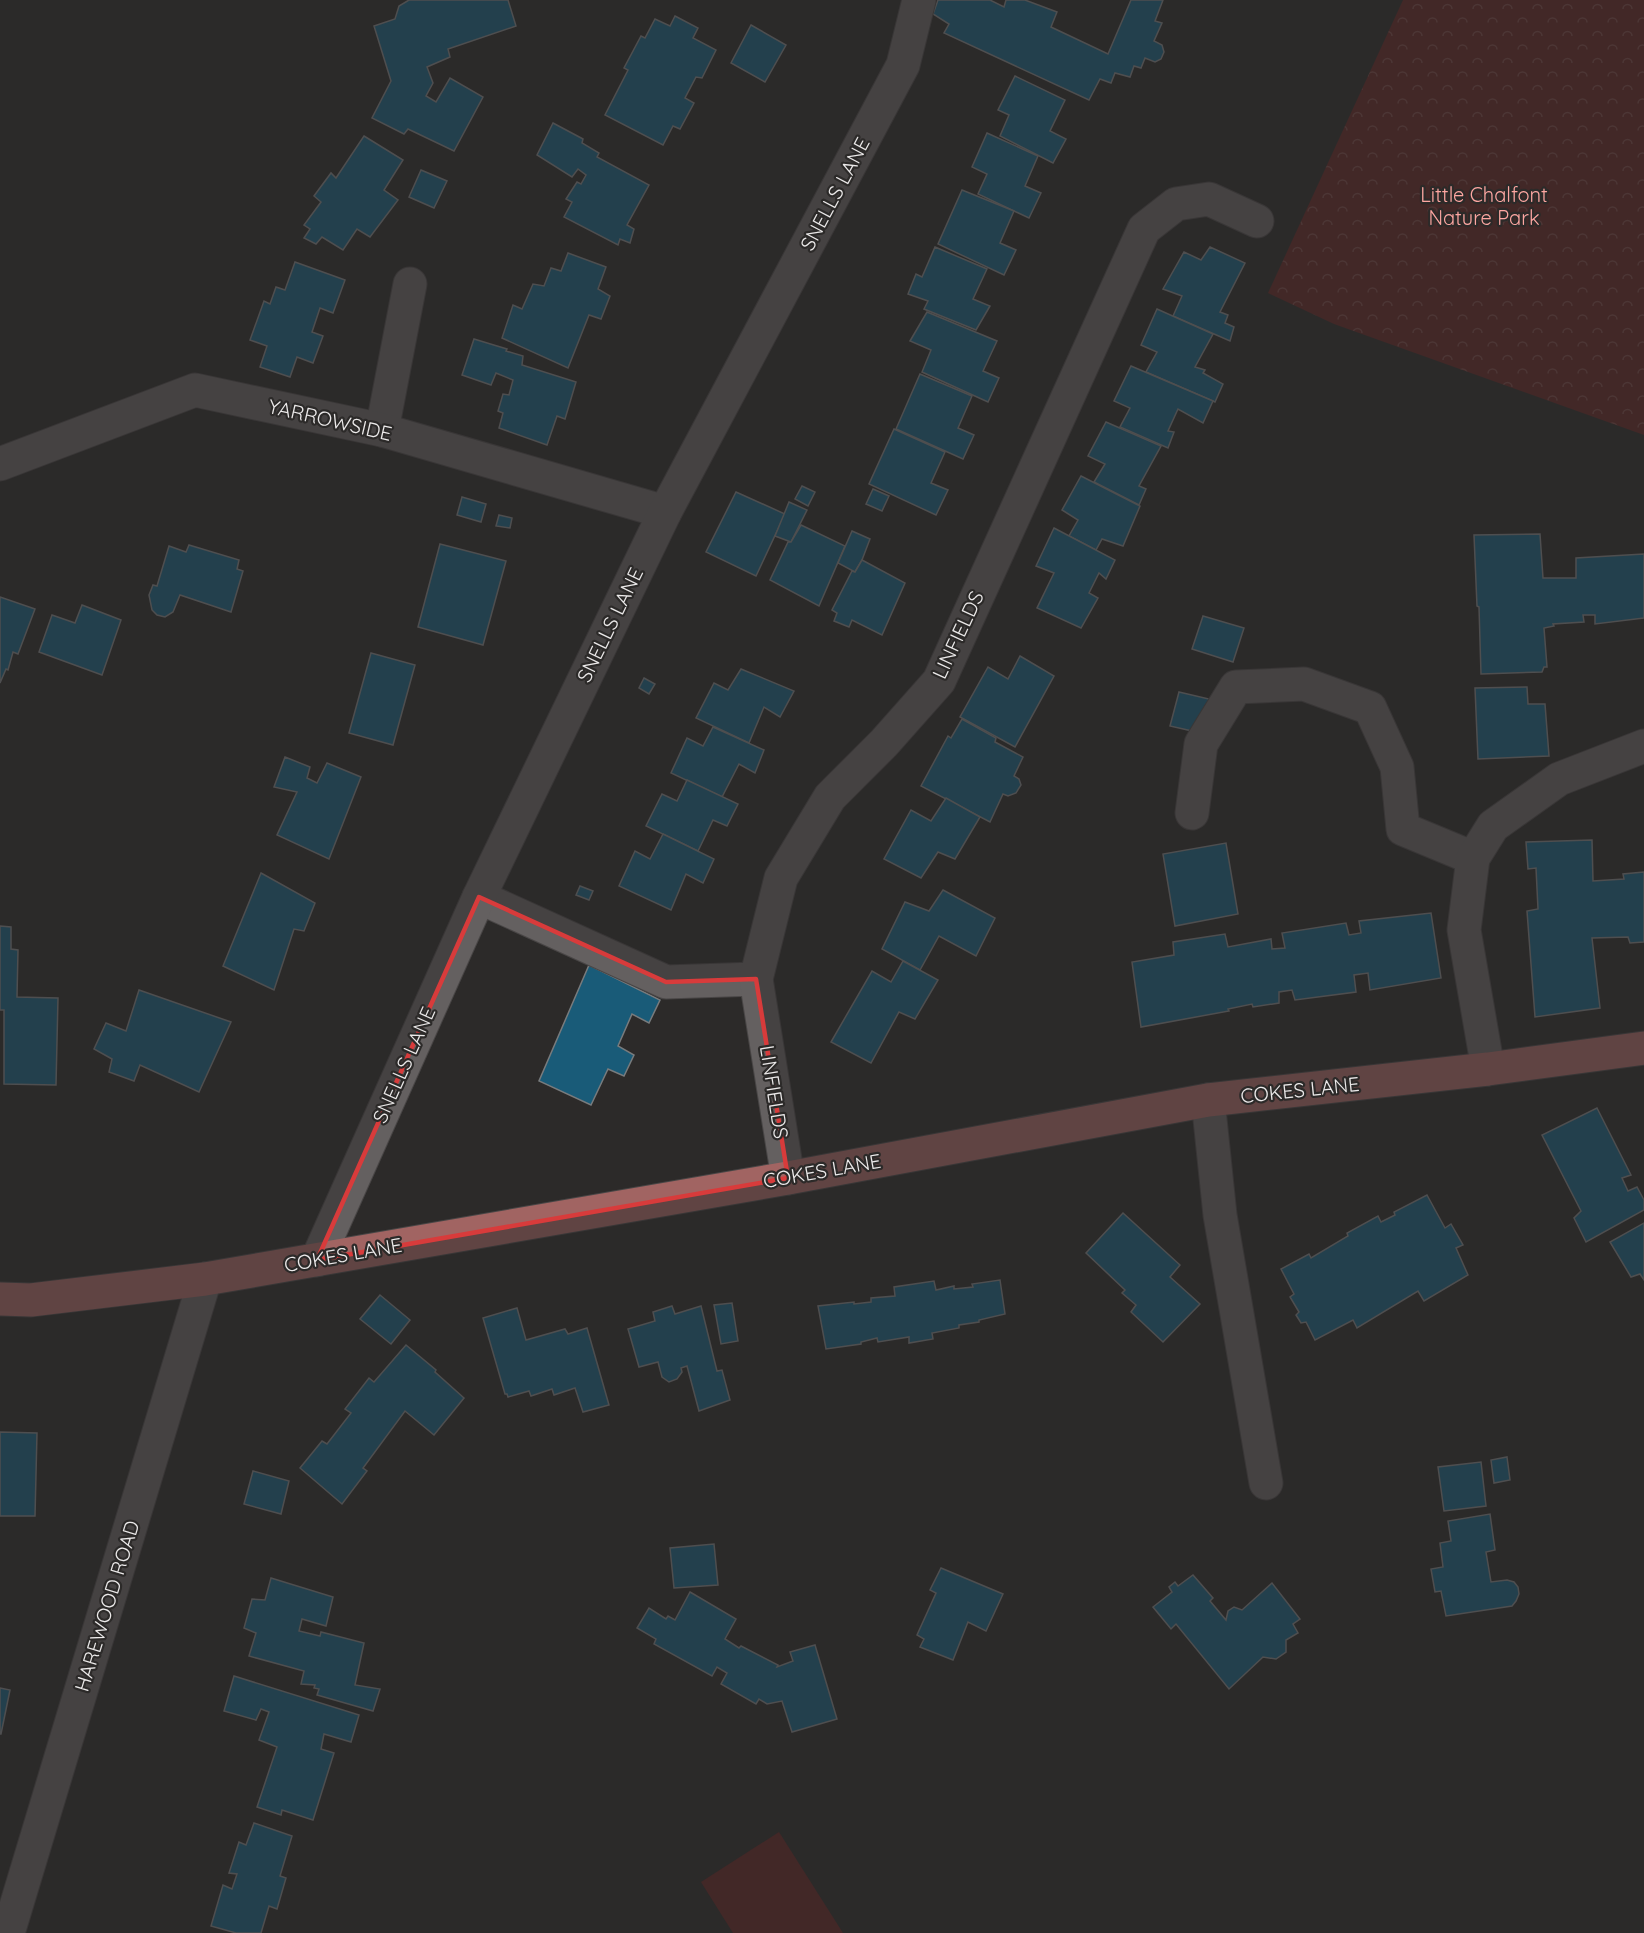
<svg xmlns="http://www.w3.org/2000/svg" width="1644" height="1933" font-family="Quicksand,sans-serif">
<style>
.park{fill:url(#park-crowns)}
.pitch{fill:#5d2624}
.building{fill:#195b78;stroke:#787b7d;stroke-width:1.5}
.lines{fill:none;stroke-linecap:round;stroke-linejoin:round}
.minor-casing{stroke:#494646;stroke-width:35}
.major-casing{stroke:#494646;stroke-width:35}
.minor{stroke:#646060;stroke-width:33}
.major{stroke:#a16462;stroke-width:33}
.marked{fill:none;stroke:#d83b3b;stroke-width:4.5;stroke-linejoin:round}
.labels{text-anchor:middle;stroke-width:4.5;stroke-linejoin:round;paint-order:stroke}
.street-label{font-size:20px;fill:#eceaea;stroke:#2c2a29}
.park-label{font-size:20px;fill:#fea7a2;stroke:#2c2a29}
</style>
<defs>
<pattern id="park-crowns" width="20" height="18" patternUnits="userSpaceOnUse" patternTransform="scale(1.5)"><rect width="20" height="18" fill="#5d2624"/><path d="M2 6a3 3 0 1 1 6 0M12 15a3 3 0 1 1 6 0" fill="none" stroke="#744644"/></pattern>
</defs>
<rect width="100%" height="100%" fill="#2c2a29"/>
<path class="park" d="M1403,0h241v435l-310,-111 -66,-31z"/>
<path class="pitch" d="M779,1832l64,101h-110l-32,-51z"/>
<g class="building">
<path d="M409,0h99l8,26 -68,23 2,8 -23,10 6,16 -7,13 10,6 14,-24 33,19 -29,54 -46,-22 -4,5 -32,-16 19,-37 -17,-55 21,-7 4,-13z"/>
<path d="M938,0h52l14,7 2,-7h19l32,12 -6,15 57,27 23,-54h32l-8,21 7,2 -8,18 8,4 2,7 -3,7 -6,3 -10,-4 -4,10 -7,-2 -4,11 -15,-4 -4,10 -11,-4 -11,21 -145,-67 5,-9 -16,-10z"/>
<path d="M675,16l23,12 -5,10 23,12 -14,28 -6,-1 -11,21 9,5 -14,26 -7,-3 -10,19 -58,-30 23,-45 -4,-2 17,-32 4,2 10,-19 15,7z"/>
<path d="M751,25l35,20 -21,37 -34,-19z"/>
<path d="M1015,76l50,24 -15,31 16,8 -13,24 -53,-27 9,-21 -11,-5z"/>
<path d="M553,123l30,16 -1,4 17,10 -2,4 52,28 -22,40 7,4 -4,14 -10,-4 -2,6 -54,-28 8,-15 -6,-3 11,-17 4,2 5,-9 -8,-6 -6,8 -35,-22z"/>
<path d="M987,133l51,23 -13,30 16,7 -12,25 -51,-24 9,-20 -15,-7z"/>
<path d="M364,136l39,24 -19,30 14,10 -28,37 -13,-8 -14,21 -21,-13 -6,7 -12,-6 6,-9 -6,-4 17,-23 -7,-6 17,-23 5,5z"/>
<path d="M421,170l26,11 -13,27 -25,-11z"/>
<path d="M962,190l52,21 -14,32 16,7 -12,25 -66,-31z"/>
<path d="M935,247l52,22 -14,30 17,7 -14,24 -52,-21 4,-8 -20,-7 8,-20 6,3z"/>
<path d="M1210,247l35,16 -25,49 8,3 -3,8 9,4 -4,14 -57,-25 9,-20 -19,-7 21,-37 17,8z"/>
<path d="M568,253l38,14 -8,22 12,7 -9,23 -12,-4 -21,53 -66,-30 11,-33 9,4 11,-25 11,2 7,-18 10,3z"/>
<path d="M295,262l50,18 -12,33 -13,-5 -8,24 11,4 -10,27 -16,-6 -7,20 -30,-10 7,-21 -17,-6 14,-39 6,3 6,-17 9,3z"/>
<path d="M1157,309l56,25 -18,33 10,3 -2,3 20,11 -8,18 -69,-30 11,-20 -16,-7z"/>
<path d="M927,312l70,29 -14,30 16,7 -11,24 -66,-30 9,-22 -21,-9z"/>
<path d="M474,339l33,10 -1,2 17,5 -1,9 54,17 -11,37 -8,-3 -10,29 -48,-17 4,-15 -5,-2 5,-17 6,1 4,-15 -17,-7 -5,12 -29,-10z"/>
<path d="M1131,366l82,35 -10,22 -25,-14 -10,22 6,1 -6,16 -48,-21 10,-19 -16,-7z"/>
<path d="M920,374l52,22 -14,32 16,7 -11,24 -67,-30z"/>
<path d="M1106,422l55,24 -22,40 7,3 -7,16 -45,-23 11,-18 -17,-8z"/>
<path d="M894,429l51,23 -14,31 17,7 -12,25 -67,-31z"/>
<path d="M1081,476l59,30 -17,40 -21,-7 -6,11 -27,-14 9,-16 -16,-10z"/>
<path d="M802,486l13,6 -7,14 -13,-7z"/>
<path d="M873,489l16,7 -7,15 -16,-7z"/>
<path d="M736,492l49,22 -29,62 -50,-24z"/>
<path d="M462,497l24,7 -5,18 -24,-7z"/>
<path d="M789,502l18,8 -16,32 -16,-6z"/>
<path d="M499,515l13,3 -2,10 -14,-2z"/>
<path d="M801,525l44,21 -26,60 -49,-26 18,-38h3z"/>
<path d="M1054,528l61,32 -9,19 -7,-6 -10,20 9,5 -17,30 -44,-20 17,-35 -18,-7z"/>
<path d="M852,531l18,8 -8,21 -7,12 -17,-9z"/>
<path d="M1540,534l3,44h33v-20l68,-4v64l-49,6v-9h-12l1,7 -31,2 1,2 -10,2 3,39h-3l-2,5 -61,2 -2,-67 -2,-1 -3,-71z"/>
<path d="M440,544l66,17 -23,84 -65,-18z"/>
<path d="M189,545l50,15 -2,9 6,2 -12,41 -51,-17 -7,17 -8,5 -8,-2 -5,-5 -3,-15 4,-10 4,1 12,-40 17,6z"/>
<path d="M862,560l43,23 -23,52 -30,-15 -3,7 -15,-6 3,-8 -5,-3 20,-39 3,1z"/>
<path d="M0,597l35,12 -17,45 -5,-2 -5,18 -2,-1 -6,14z"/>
<path d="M82,605l39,15 -19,55 -63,-23 13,-37 23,8z"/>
<path d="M1203,616l41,12 -11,34 -41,-13z"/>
<path d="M371,653l44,12 -22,80 -44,-12z"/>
<path d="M1020,656l34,20 -39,71 -55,-30 28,-50 20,12z"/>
<path d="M741,669l53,22 -14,26 -16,-10 -15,36 -53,-25 18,-35 14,7z"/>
<path d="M644,678l11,6 -6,10 -10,-6z"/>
<path d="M1527,687l1,17h17l4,52 -71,3 -3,-71z"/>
<path d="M1179,692l30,7 -8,34 -31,-7z"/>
<path d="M962,719l34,19 -1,4 28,15 -9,19 5,3 2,6 -5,8 -8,3 -5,-2 -13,28 -69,-36 27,-50 3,2z"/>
<path d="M713,727l51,23 -9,23 -16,-9 -17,33 -51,-24 16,-35 16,8z"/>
<path d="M285,757l25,10 -3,11 10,5 10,-20 34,14 -32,82 -52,-24 20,-43 -23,-5z"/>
<path d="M687,780l51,24 -11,22 -14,-6 -15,31 -52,-25 16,-32 15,7z"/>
<path d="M946,798l34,19 -25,42 -17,-7 -17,26 -37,-19 27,-49 20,11z"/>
<path d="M663,834l51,25 -11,24 -17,-9 -15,36 -52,-24 16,-35 15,8z"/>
<path d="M1592,840l1,41 31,-2 -1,-5 21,-2v70l-14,1 -2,-6 -36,1 8,70 -65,9 -8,-106 11,-2 -2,-41 -8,1 -2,-27z"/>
<path d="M1226,843l12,71 -63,12 -12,-72z"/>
<path d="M261,873l54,30 -11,28 -10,-2 -20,61 -51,-24z"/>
<path d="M580,886l13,5 -4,9 -13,-5z"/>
<path d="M943,890l52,28 -19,38 -37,-20 -19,34 -38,-21 23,-47 24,9z"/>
<path d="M1431,913l10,65 -71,12 -2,-17 -14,2 2,17 -61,8 -3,-10 -13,2v11l-26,4 -1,-3 -24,5 1,2 -88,16 -9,-65 42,-7 -1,-13 52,-8 3,13 43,-8 1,10 13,-1 -3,-15 64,-10 3,12 12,-2 -2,-12z"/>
<path d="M0,926l11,1v22l7,1 -1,47 41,1 -2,87 -52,-1v-74h-4z"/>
<path d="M903,961l35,19 -23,39 -16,-7 -28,51 -40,-21 41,-71 19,11z"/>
<path d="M589,965l71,35 -11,23 -17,-9 -14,32 16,9 -10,21 -16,-7 -17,36 -52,-24z"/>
<path d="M139,990l92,32 -32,70 -59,-27 -6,16 -25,-9 3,-13 -18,-10 12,-26 20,8z"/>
<path d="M1597,1108l34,67 -9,3 6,13 9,-4 7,13v10l-58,32 -12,-24 7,-7 -39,-76z"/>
<path d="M1427,1195l18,33 6,-4 12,21 -7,3 12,27 -44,26 -6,-10 -61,37 -4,-8 -38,20 -9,-18 -5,1 -5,-8 3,-3 -9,-15 4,-3 -13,-25 28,-15 2,4 37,-22 -1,-3 31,-17 3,6 14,-7 -1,-3z"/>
<path d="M1123,1213l57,52 -10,12 30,27 -37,38 -32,-30 5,-7 -14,-12 3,-3 -39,-37z"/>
<path d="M1644,1223v57l-4,-6 -9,3 -21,-35z"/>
<path d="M1000,1280l5,34 -26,6v2l-20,3v3l-27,5 1,6 -24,4v-6l-31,5 -1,-4 -16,4v2l-35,5 -8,-43 36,-4v2l17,-2v-4l24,-2 -1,-9 40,-6 2,9 18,-4v3l19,-2 -1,-3z"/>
<path d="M380,1295l30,25 -19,24 -31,-25z"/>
<path d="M732,1303l6,38 -17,3 -7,-39z"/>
<path d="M672,1306l3,8 26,-8 16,65 5,-1 8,30 -31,11 -12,-45 -6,2 1,4 -5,7 -8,3 -7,-5 -4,-15 -19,5 -11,-38 27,-8 -2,-9z"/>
<path d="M517,1308l9,32 39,-11 3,5 19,-6 22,77 -26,7 -8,-24 -21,7 -2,-6 -21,7 -2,-5 -21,6 -1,-3h-2l-22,-76z"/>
<path d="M406,1345l30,25 -1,2 29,26 -30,37 -29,-24 -42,57 4,3 -25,33 -42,-36 22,-27 5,3 24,-31 -6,-4 24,-31 5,4z"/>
<path d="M0,1432l37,1 -2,83h-35z"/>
<path d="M1507,1457l3,23 -16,3 -3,-23z"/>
<path d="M1481,1462l5,44 -42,5 -6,-44z"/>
<path d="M253,1471l36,10 -8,33 -37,-10z"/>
<path d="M1490,1514l5,36 -9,2 5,30 16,-2 7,2 4,5 1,7 -3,7 -4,5 -66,10 -5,-25 -6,1 -4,-23 12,-2 -3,-24 11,-2 -3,-20z"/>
<path d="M714,1544l4,41 -44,3 -4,-40z"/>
<path d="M941,1568l62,26 -17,37 -18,-9 -15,38 -33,-13 4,-8 -7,-4 19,-42 -6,-3z"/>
<path d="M1193,1575l20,23 -3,3 16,19 2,-9 6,-4 8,3 30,-27 28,36 -7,5 5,9 -12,7v12l-10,7 -13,-2 -34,32 -53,-65 -5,5 -18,-22 19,-15 -3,-5 6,-5 3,4z"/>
<path d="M271,1578l62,19 -7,29 -24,-7 -3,12 21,5 1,-4 43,11 -9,42 25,4 -7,22 -56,-16 2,-6 -5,-1 1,-3 -14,-1 3,-13 -55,-15 7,-23 -12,-5 8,-29 13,1z"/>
<path d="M690,1592l46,27 -11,20 14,9 2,-2 37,19 -1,2 16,-6 -3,-9 25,-7 22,74 -45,13 -10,-31 -15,3 -8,-5 -3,5 -35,-20 6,-11 -10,-6 -5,9 -58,-32 2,-5 -19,-11 12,-20 17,11 2,-3 7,4z"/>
<path d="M234,1676l125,39 -8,27 -27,-8 -3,15 13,4 -21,67 -31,-10 -1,5 -24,-8 20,-60 -18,-7 10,-28 -8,-3 -5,11 -32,-9z"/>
<path d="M0,1688l10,2 -9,44h-1z"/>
<path d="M254,1823l38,13 -12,40 6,2 -9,31 -8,-3 -8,27h-25l-25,-7 12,-41 9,4 5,-15 -8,-1 10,-31 7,3z"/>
</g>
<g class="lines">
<g class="minor-casing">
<g id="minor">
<path d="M382,430l28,-146"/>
<path d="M0,464l195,-74 187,40 283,82"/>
<path d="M1192,813l9,-69 35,-57 68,-3 66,24 27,59 6,62 70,29"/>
<path d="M479,897l187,85 90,-3"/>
<path d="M1488,1069l-24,-139 9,-72 20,-32 66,-47 85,-33"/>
<path d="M1208,1100l12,115 46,268"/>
<path d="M788,1178l-32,-199 25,-101 49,-81 54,-54 55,-62 205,-452 32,-25 33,-5 48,22"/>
<path d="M317,1260l162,-363 186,-385 238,-447 16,-65"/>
<path d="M8,1933l197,-654"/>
</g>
</g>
<g class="major-casing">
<path id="major" d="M0,1299l31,1 174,-21 583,-101 420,-78 280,-31 156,-21"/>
</g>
<use href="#minor" class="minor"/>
<use href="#major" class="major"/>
</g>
<path d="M0 0H1644V1933H0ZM479,897l187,85 90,-3 32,199 -471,82z" fill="#2c2a29" fill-opacity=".55" fill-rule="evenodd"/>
<path class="marked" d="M479,897l187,85 90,-3 32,199 -471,82z"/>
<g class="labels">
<g class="street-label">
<text transform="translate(835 194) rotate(-62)" y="7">SNELLS LANE</text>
<text transform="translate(330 420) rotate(13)" y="7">YARROWSIDE</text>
<text transform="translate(610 625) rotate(-64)" y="7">SNELLS LANE</text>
<text transform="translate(958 635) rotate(-65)" y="7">LINFIELDS</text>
<text transform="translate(404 1065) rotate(-66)" y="7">SNELLS LANE</text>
<text transform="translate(1300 1090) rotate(-6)" y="7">COKES LANE</text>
<text transform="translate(774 1092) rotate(81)" y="7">LINFIELDS</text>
<text transform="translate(822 1171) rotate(-10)" y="7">COKES LANE</text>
<text transform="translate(343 1255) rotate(-10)" y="7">COKES LANE</text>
<text transform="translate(107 1606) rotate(-73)" y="7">HAREWOOD ROAD</text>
</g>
<g class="park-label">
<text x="1484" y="202">Little Chalfont<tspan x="1484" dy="23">Nature Park</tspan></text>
</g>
</g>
</svg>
